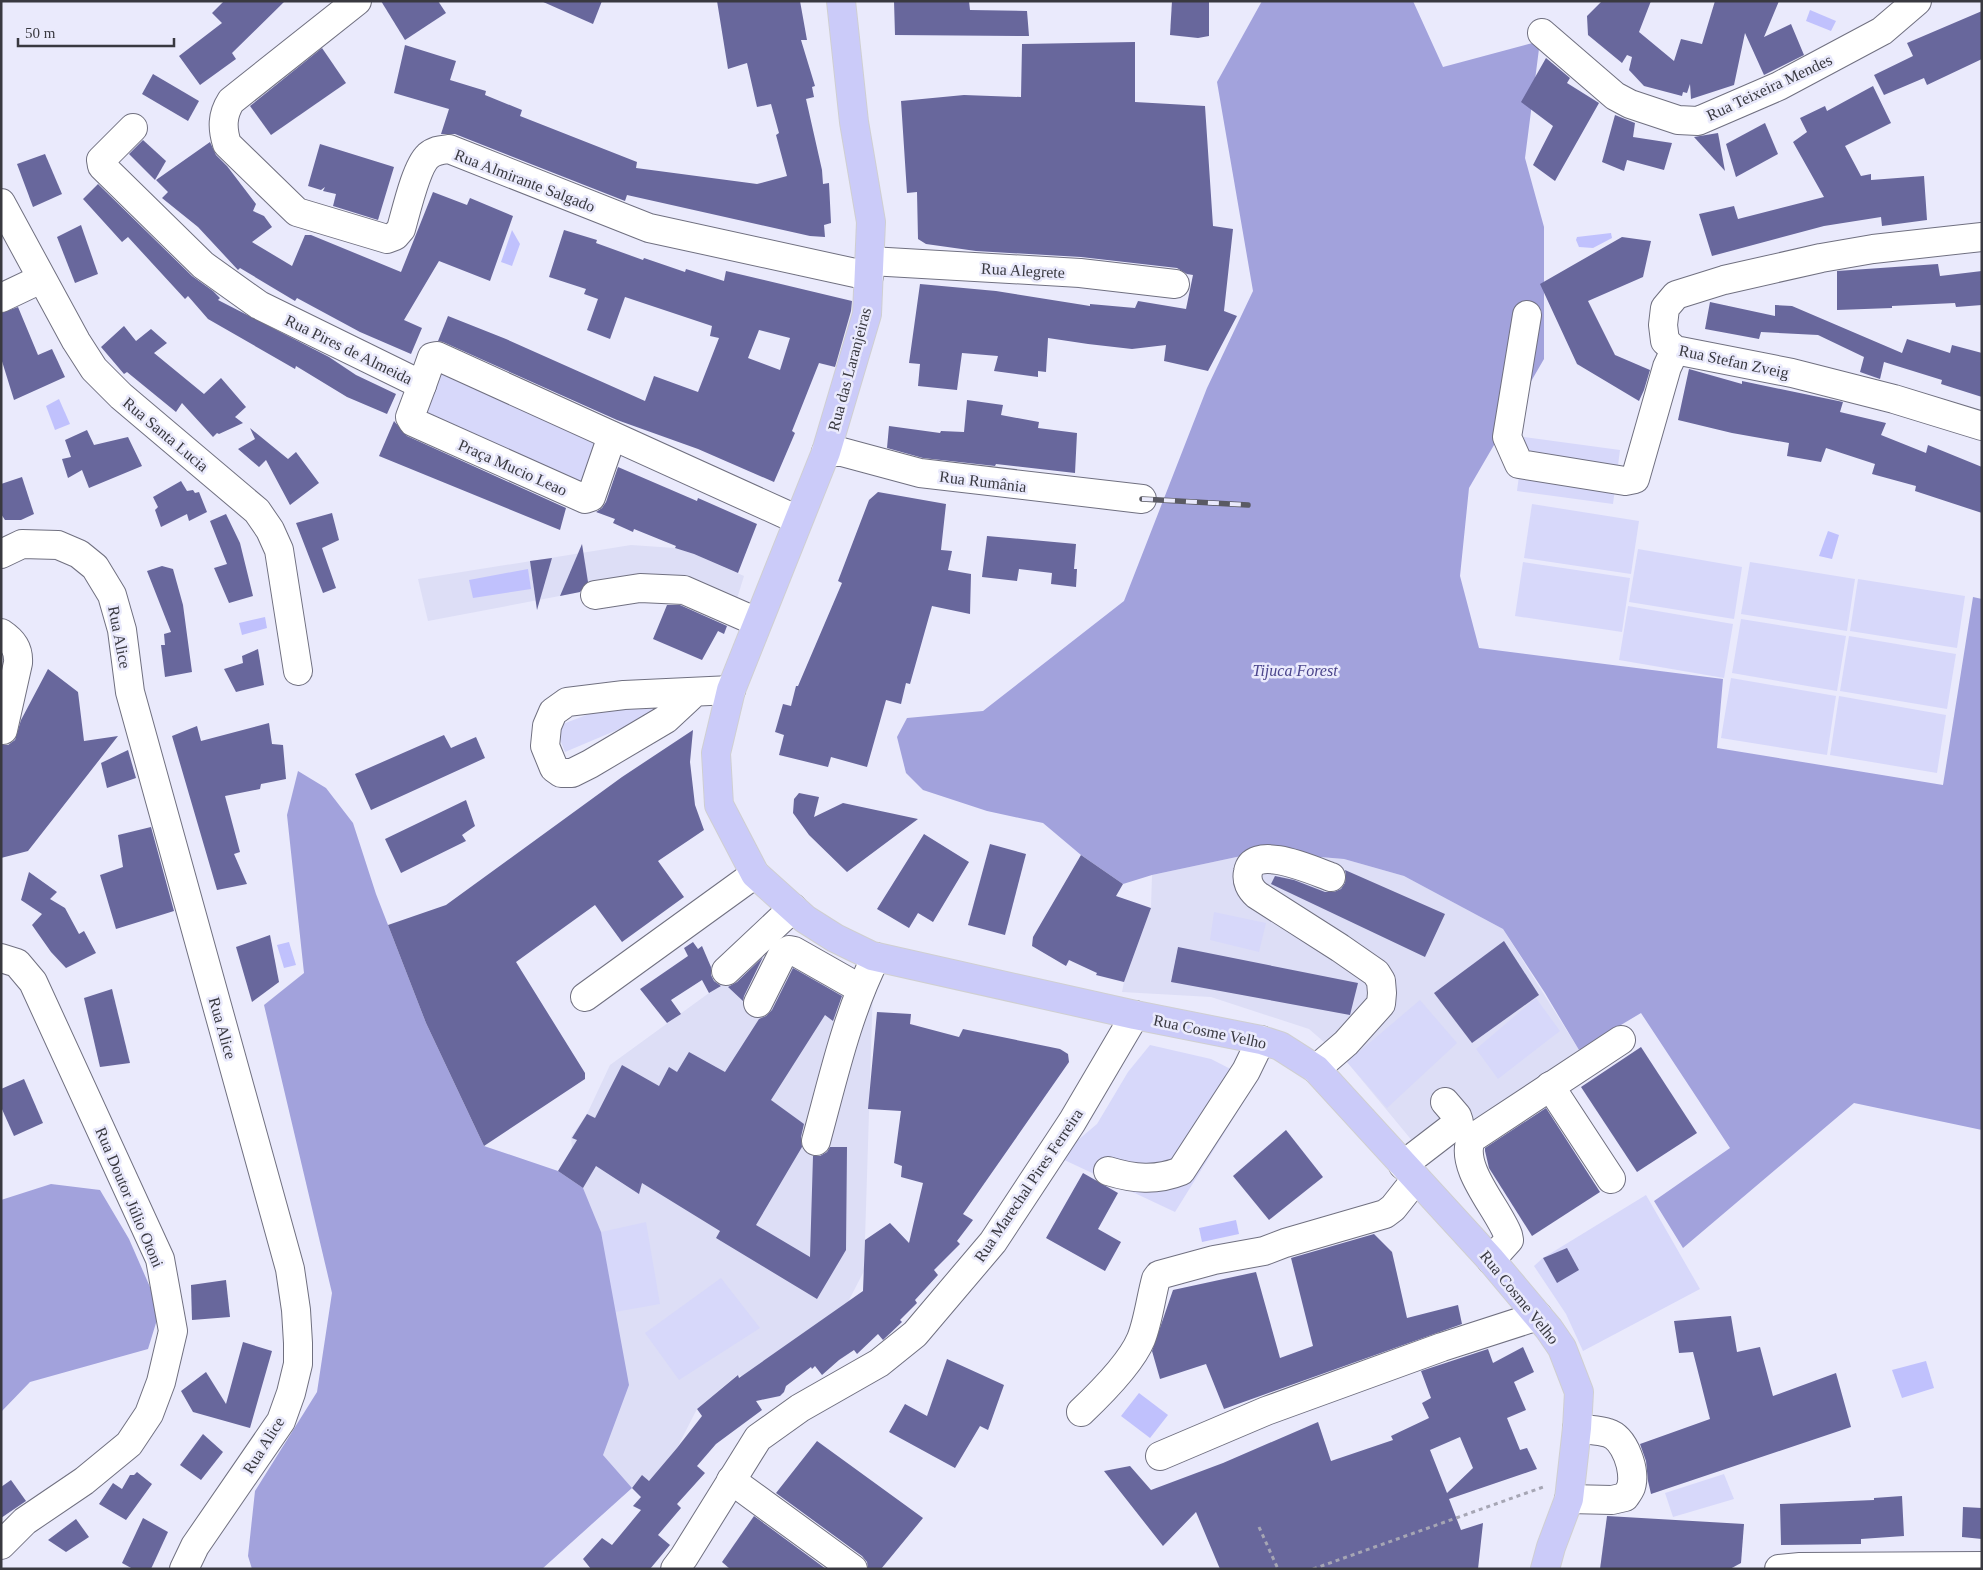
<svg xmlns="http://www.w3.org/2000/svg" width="1983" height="1570" font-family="Georgia,serif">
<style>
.built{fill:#dddef6}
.green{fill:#d7d8fa}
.forest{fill:#a2a2dc}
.water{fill:#c0c1fd}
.building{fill:#68679c;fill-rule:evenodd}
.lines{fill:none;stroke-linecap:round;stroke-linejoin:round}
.minor-casing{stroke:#707080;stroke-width:30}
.major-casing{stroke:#cfcfd1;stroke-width:30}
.path{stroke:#a6a6b4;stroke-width:3;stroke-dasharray:4 4;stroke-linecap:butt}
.minor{stroke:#fff;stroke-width:28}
.major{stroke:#cbcbf9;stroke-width:28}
.rail-casing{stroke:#5a5a63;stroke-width:5.5}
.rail{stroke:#eaeafc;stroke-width:4;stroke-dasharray:11;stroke-linecap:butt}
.labels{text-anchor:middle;stroke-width:5;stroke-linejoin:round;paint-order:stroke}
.street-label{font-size:16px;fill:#393940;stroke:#eaeafc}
.park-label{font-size:16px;font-style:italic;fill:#4b458c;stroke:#eaeafc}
</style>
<rect width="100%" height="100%" fill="#eaeafc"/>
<g class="built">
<path d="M631,545l44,3 19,6 50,22 -13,42 -87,-38 -216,41 -10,-42z"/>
<path d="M1260,852l84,7 60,17 99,53 76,121 -82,57 -69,53 -81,-98 -38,-33 -98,-32 -89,-5 2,-10 27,-74 1,-33z"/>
<path d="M790,938l83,48 -9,285 -16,31 -106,74 -5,-1 -40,34 -20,39 -28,33 -7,-6 -10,13 -29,-33 -45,-284 14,-23 -1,-11 16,-23 23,-49 99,-72z"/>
</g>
<g class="green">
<path d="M429,357l180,74 -26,64 -177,-79z"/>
<path d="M1524,437l96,13 -7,54 -96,-13z"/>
<path d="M1532,504l107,17 -8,53 -107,-16z"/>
<path d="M1638,549l104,18 -8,52 -105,-17z"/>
<path d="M1523,562l107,16 -8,54 -107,-16z"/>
<path d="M1750,562l105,17 -8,52 -106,-17z"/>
<path d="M1858,579l107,17 -8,52 -107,-17z"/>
<path d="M1628,606l105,18 -9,54 -105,-18z"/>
<path d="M1741,619l105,17 -9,55 -105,-18z"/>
<path d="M1849,636l107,18 -9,55 -107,-18z"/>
<path d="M1731,678l105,18 -9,59 -106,-17z"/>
<path d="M1839,696l107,19 -9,58 -107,-18z"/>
<path d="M648,699l7,15 -90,38 -10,-25 68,-26z"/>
<path d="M1214,912l52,11 -7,29 -49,-12z"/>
<path d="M1536,998l24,33 -62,48 -22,-30z"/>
<path d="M1420,1000l37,43 -70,65 -40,-46z"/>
<path d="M1150,1045l61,14 45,23 -81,130 -117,-55 39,-33 31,-52z"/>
<path d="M1646,1195l54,94 -117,62 -17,-37 -32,-48 9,-8z"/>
<path d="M646,1222l14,82 -45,8 -14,-80z"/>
<path d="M721,1278l39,50 -81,52 -34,-47z"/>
<path d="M1724,1474l10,25 -61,18 -8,-24z"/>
</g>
<g class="forest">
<path d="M1262,1h151l30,66 97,-26 -15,117 19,69v132l-75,129 -9,88 19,72 244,31 -6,69 226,37 30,-188 9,2v531l-128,-27 -171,145 -29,-47 76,-53 -89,-135 -62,37 -34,-57 -42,-64 -99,-53 -60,-17 -84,-7 -108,23 -29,9 -42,-29 -38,-32 -56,-12 -64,-21 -17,-17 -9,-36 10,-19 76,-7 141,-110 83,-213 46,-97 -36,-209z"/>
<path d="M298,771l28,17 27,35 23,71 50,129 58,123 74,25 25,17 18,44 28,153 -26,70 29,33 -90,81h-290l-4,-13 7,-65 62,-99 15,-99 -68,-288 40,-32 -17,-158z"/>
<path d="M51,1184l49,6 29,49 31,71 -12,39 -118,33 -29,30v-212z"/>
</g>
<g class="water">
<path d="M1810,10l26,11 -5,10 -25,-10z"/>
<path d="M512,230l8,14 -8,22 -11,-4z"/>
<path d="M1611,233l1,5 -19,10 -14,-1 -3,-7 1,-3z"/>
<path d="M59,399l11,25 -15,6 -9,-24z"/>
<path d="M1828,531l11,4 -7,24 -13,-3z"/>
<path d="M528,569l3,20 -58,9 -4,-18z"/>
<path d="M265,617l2,11 -25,7 -3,-12z"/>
<path d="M289,942l7,23 -12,3 -7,-23z"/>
<path d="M1236,1220l3,14 -37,8 -3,-14z"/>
<path d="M1926,1361l8,27 -32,10 -10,-28z"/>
<path d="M1139,1393l29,22 -18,23 -29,-22z"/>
</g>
<g class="building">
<path d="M224,1h61l-53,52 4,6 -36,26 -21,-29 43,-33 -10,-10z"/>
<path d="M381,1h57l8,12 -41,27z"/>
<path d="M541,1h61l-9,23z"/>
<path d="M717,1h83l7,39h-6l14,46 -3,1 2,10 -8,2 16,71 1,14 6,-1 2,40 -7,2 1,12 -15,-1 -183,-41 -2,6 -170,-67h-14l8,-25 -55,-16 11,-48 51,16 -6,19 36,11 -1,4 37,15 -2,6 117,46 -1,6 121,16 30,-8 -11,-41 3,-2 -8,-29 -14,3 -10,-44 -19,6z"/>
<path d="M894,1h75l1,9 57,1 2,25 -134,-1z"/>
<path d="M1172,1h37v35l-11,2 -28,-3z"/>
<path d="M1602,1h49l-12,31 35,29 7,-22 21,5 13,-43h64l-15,36 27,-13 13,31 -40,20 -19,-42 -11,52 -43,14 -1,-15 -3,9 -4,-1 -1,4 -38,-10 -15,-16 3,-13 -5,-2 -5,8 -34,-28 -1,-19z"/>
<path d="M1982,11v48l-55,26 -3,-7 -40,17 -10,-20 39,-19 -6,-13z"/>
<path d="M1135,42v60l70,4 8,120 20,3 -9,82 13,5 -29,55 -44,-10 2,-16 -34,4 -44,-5 -40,-6 -2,34 -8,-1v6l-44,-6 4,-15 -36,-3 -5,37 -39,-4 2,-22 -11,-1 11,-79 76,7 94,15v-2l45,4 3,-7 48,8 7,-34 -6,-1 -10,-6 -96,-11 -105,-6 -50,-7 -8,-5 -1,-47 -10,1 -6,-92 63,-6 57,2 1,-53z"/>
<path d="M322,48l24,35 -75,52 -21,-29z"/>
<path d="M1546,58l24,20 -3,5 32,20 -44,78 -22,-16 20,-39 -32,-24z"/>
<path d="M153,74l46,27 -11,20 -46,-27z"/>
<path d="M1873,86l18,37 -46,23 16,30 10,-2v6l53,-4 3,44 -45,6 -1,-9 -57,9 -112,30 -13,-42 35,-8 4,13 86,-22 -31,-55 14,-10 -7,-14 25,-12 2,5z"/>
<path d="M1615,115l20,8 -2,14 39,6 -8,27 -37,-10 -3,11 -22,-9z"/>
<path d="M1765,123l13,31 -42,23 -10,-33z"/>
<path d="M1718,133l7,38 -31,-34z"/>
<path d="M143,140l23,21 -11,19 -26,-26z"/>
<path d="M210,142l6,13 11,11 29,38 -3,7 11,5 8,11 -20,15 40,24 13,-31h6l90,37 32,-80 34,13 3,-7 43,18 -23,65 -51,-20 -35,59 18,8 -11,26 -51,-22 -63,-34 -2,3 -55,-33 -2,2 -40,-43 -36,-29 6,-6 -12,-12z"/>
<path d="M320,144l74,23 -16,53 -45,-14 3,-12 -13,-3 2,-4 -4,3 -13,-4z"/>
<path d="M45,154l17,40 -29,13 -16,-43z"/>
<path d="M98,184l94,92 21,15 7,7 -2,2 111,57 27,18 40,19 -9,20 -40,-17 -51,-31 -1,3 -87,-50 -20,-23 -3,3 -57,-62 -6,5 -39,-43z"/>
<path d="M81,225l17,49 -23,9 -18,-46z"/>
<path d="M564,230l33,10 -1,3 47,17 1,-2 41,14 1,-3 38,12 2,-10 126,30 -1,10 -16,56 -16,-4 -27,68 3,2 -21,49 -76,-33 -81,-29 -174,-78 -5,-1 10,-25 58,23 139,62 9,-25 44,16 21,-54 -9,-2 2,-10 -87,-29 -15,42 -23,-9 11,-31 -14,-5 2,-5 -37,-12zM759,330l31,8 -10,32 -32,-12z"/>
<path d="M1622,237l29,4 -8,36 -55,24 27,54 35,15 -6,20 -5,11 -62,-37 -37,-80z"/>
<path d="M1938,264l2,12 42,-5v34l-26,2 -1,-4 -63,3v2l-55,2v-39z"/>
<path d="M1710,302l65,14v-11l17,1 110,47 5,-14 43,14 2,-8 30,8v44l-41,-13 1,-4 -58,-18 -4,17 -20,-7 4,-15 -46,-22 -57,-3 -2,7 -54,-10z"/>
<path d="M18,307l20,48 14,-6 13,28 -51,23 -13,-42v-45z"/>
<path d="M124,326l12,15 15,-12 16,14 -13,10 50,41 17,-16 25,29 -11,10 8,6 -24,11 -2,-1 -4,4 -31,-34 -6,9 -49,-40 -3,2 -23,-27z"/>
<path d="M1689,369l53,15v-3l101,21 -3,10 46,11 -5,12 45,18 2,-8 54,22v46l-67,-22 1,-5 -44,-12 3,-10 -49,-16 -5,14 -34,-6 2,-13 -57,-10 -54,-13z"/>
<path d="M967,400l36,5 -2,10 38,7 -1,6 39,5 -2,40 -79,-9 -1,2 -72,-8 -36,-10 2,-22 51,7 1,-2 23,1z"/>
<path d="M394,421l13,15 159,72 -6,22 -181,-74z"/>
<path d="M250,428l38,31 8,-7 23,31 -29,22 -24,-45 -7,7 -21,-18 17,-10z"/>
<path d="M87,430l7,15 34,-8 14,29 -53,22 -7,-18 -14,8 -6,-19 9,-2 -6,-17z"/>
<path d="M618,467l79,34 1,-3 59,26 -19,49 -44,-19 -19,-6 1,-2 -42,-17 -1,3 -20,-9 2,-4 -19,-7 6,-4 4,-6z"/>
<path d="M22,477l12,37 -13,6h-16l-4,-6v-30z"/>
<path d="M181,481l6,10 6,-1 2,3 4,-1 8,20 -18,9 -2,-7 -26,13 -6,-17 3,-3 -5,-10z"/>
<path d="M878,492l68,12 -5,46 11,1 -4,19 23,4 -1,40 -38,-8 -22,78 -4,-1 -5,21 -15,-4 -19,67 -36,-10 -3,10 -49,-12 5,-20 -9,-3 8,-28 8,2 5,-20h2l44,-103 -4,-2 31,-81z"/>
<path d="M332,513l7,27 -17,8 14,40 -13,5 -27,-70z"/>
<path d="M226,514l14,29 13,53 -24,7 -15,-35 13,-4 -17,-43z"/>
<path d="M987,536l89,8 -2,25h3l-1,18 -25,-3 1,-11 -33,-4 -2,12 -35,-4z"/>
<path d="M582,544l6,38 -8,10 -20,4z"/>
<path d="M552,558l-15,52 -7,-49z"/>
<path d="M162,566l11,3 10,36 9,67 -27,5 -4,-32h4l-1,-11 7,-2 -24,-61z"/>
<path d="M667,605h13l47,21 -3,8 -6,-3 -16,29 -49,-21z"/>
<path d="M258,649l6,36 -28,7 -12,-23 19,-6 -1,-7z"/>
<path d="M48,669l30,23 6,49 34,-5 -90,115 -27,7v-113h7l7,-5 6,-20z"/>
<path d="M269,723l3,21 11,1 3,34 -25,5 -1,5 -35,7 15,56 -6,2 13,30 -30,6 -45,-154 25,-10 4,15z"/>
<path d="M693,730l-3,32 5,43 9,25 -46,31 26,36 -62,45 -27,-37 -79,57 69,111v6l-101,67 -58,-123 -38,-98 58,-20 176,-128z"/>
<path d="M444,735l7,13 25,-11 9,21 -114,52 -16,-36z"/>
<path d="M128,750l8,28 -29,10 -6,-25z"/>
<path d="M799,793l20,4 -5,20 29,-14 75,16 -71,53 -38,-37 -16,-22 1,-14z"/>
<path d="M466,800l9,26 -13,9 4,6 -65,32 -16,-34z"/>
<path d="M151,827l23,84 -58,18 -16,-54 23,-8 -5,-32z"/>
<path d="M924,834l45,28 -36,60 -15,-9 -9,15 -32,-19z"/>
<path d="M990,844l36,10 -21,81 -37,-10z"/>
<path d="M1081,855l42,29 -7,12 35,12 -27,74 -28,-7 1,-2 -28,-13 -3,6 -34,-20 1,-9z"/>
<path d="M1345,870l100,44 -20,43 -154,-73 4,-8 19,4 31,12h9l7,-3 4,-6 1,-8z"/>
<path d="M29,872l28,20 -7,7 15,9 14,26 5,-3 12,22 -30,15 -15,-16 -19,-27 10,-11 -21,-14z"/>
<path d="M270,935l9,47 -27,20 -16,-55z"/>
<path d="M1504,941l35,54 -67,48 -38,-50z"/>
<path d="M693,942l5,7 4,-3 9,21v8l3,6 7,5 -12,7 -7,-13 -31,20 10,14 -14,9 -27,-34 48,-33 -4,-8z"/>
<path d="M1178,947l180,36 -8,32 -179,-33z"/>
<path d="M763,957l-19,39 -1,5 -15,-14 9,-5z"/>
<path d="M793,968l49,28 -9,25 -8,-6 -54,85 33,24 -3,13 1,10 -46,78 54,32 3,-101h7l7,-4 3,-5h17l-1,103 -29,49 -101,-61 4,-7 -78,-48 -3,11 -43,-28 -13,22 -25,-17 19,-31 -5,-2 15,-24 8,4 27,-53 37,21 10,-19 8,5 12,-20 36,20 34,-53 7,-3 6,-6z"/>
<path d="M112,989l18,74 -30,4 -16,-69z"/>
<path d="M877,1012l34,2 -1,10 49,13 4,-8 97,20 8,5 1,8 -106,152 10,6 -16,21 3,3 -26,26 4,5 -23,25 2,3 -17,17 2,2 -19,18 -5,-6 -21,20 -3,-4 -15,10 -17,15 -7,-9 -3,3 -1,-2 -25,19 -2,6 -4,4 -24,5 6,9 -46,34 -19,22 8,7 -28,31 4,4 -23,27 12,10 -20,24h-59l-8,-10 19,-21 10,7 29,-35 -8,-4 8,-9 -9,-9 10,-13 7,6 28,-33 25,-32 -5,-7 41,-34 1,3 124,-87 2,-51 25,-17 19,20 14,-60 -22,-6 1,-11 -8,-3 7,-52 -33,-2z"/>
<path d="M1641,1047l56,86 -60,39 -56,-85z"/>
<path d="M24,1079l19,44 -29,13 -13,-29v-18z"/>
<path d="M1546,1108l54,84 -68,44 -43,-68 -4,-17v-3z"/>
<path d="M1286,1130l37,47 -54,43 -36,-44z"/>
<path d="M1083,1173l35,20 -20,36 23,13 -16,29 -59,-33z"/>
<path d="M1374,1234l18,18 15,66 51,-13 4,19 -238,85 -18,-45 -46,15 -8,-28 21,-61 83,-18 24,86 33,-12 -22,-88z"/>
<path d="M1567,1248l12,22 -22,13 -14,-25z"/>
<path d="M226,1280l4,37 -38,3 -1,-35z"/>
<path d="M1731,1316l6,36 23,-5 13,49 63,-23 15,54 -200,67 -3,-13 -2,-20 -6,-17 70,-25 -17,-67 -14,1 -5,-32z"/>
<path d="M243,1342l29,9 -22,77 -57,-16 -12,-21 25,-19 20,32z"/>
<path d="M1523,1347l11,25 -20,10 12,28 -19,8 13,32 7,-2 10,21 -88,30 12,31 22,-7 -5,46h-258l-24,-57 -33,34 -59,-75 26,-5 21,24 72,-27 95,-41 13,39 62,-21 -2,-4 38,-18 -7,-15 9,-5 -10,-27 67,-22 5,14zM1460,1437l13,31 -26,25 -17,-43z"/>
<path d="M947,1359l57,26 -16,45 -8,-4 -25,42 -66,-36 16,-28 22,12z"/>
<path d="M203,1434l20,18 -22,28 -21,-15z"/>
<path d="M817,1441l106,77 -42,51h-13l-1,-7 -5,-6 -86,-63z"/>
<path d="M137,1472l15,12 -26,36 -27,-16 14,-21 9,6 8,-14h4z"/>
<path d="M11,1480l15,21 -25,17v-31z"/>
<path d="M1902,1496l2,40 -43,3v5l-80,1 -1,-41 94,-4v-2z"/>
<path d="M1963,1507l19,1v31l-20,-2z"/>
<path d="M754,1516l72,53h-96l-8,-7z"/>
<path d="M1607,1516l137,8 -3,39 -11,6h-130z"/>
<path d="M143,1518l25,14 -17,37h-18l-11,-6z"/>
<path d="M76,1519l13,18 -23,15 -18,-12z"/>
</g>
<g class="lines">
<g class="minor-casing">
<g id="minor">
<path d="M357,1l-126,100c-9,14 -9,27 -4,43l70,68 90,27 8,-3 6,-7c5,-17 15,-62 27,-73 7,-6 13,-6 21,-7l200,79 220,48"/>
<path d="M1542,33l73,63 15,8 48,16 20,1 81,-35 103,-55 35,-30"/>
<path d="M133,128l-32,32 1,6 101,99 56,40 163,80 10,-28 5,-1 361,164"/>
<path d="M1,203l75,138 18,28 27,27 136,115 13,19 9,20 19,121"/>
<path d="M1982,237l-109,12 -52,9 -97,22 -48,15 -11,13 -2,17 2,16 10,9 117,23 102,26 88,27"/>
<path d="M870,261l210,12 95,11"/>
<path d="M1,298l40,-19"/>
<path d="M1527,315l-20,122 12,27 106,17 10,-2 32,-112 8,-17"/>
<path d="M422,385l-12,32 3,5 172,77 6,-2 21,-61"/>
<path d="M826,452h16l78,21 222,26"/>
<path d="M1,554l21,-10 36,1 21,9 16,13 17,28 10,35 8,62 160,577 6,41 2,33v21l-7,29 -10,28 -86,125 -11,23"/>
<path d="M595,595l45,-7 44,2 73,32"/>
<path d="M1,633c12,8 18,16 17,30l-15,67"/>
<path d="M695,692l-29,27 -76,45 -18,9h-11l-7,-5 -9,-22 2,-20 6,-14 14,-10 57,-7 107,-5"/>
<path d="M1,958l16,5 16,19 127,277 13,72 -12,51 -12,32 -20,30 -45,37 -59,40 -24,24"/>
<path d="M726,971l67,-63"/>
<path d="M585,997l170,-123"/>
<path d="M758,1003l25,-50 6,-3 5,1 67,38"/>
<path d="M1316,1069l30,-26 35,-39 1,-11 -1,-12 -5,-8 -36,-25 -83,-53c-7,-6 -11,-14 -9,-23 5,-29 66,-1 83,5"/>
<path d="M1550,1086l61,93"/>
<path d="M816,1141c17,-62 31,-127 60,-184"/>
<path d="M1403,1165l56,-43 -2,-6 -12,-14"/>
<path d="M1108,1171c26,8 48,10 73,0l65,-100 15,-31"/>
<path d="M1491,1260l18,-20 -1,-5c-10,-27 -49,-67 -37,-96l150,-99"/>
<path d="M1081,1412c19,-18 50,-49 60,-73 7,-17 10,-42 15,-60l3,-4 55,-15 50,-9 21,-8 100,-29 8,-6 23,-29"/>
<path d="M1160,1456l106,-45 176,-64 96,-31"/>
<path d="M731,1480l122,89"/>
<path d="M1569,1499l43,1 13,-3c2,-3 5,-7 6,-10 5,-16 -6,-49 -23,-54 -9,-3 -21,-3 -31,-5"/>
<path d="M675,1569l9,-12 74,-119 42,-30 79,-45 36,-29 78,-92 79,-120 63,-107"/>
<path d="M1779,1569l21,-2 182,-1"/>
</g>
</g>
<g class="major-casing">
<path id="major" d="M841,1l13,121 17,100 -4,92 -41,138 -95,238 -15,63 3,52 36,69 50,45 30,19 37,18 263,59 126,25 19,6 36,23 175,191 58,69 13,19 17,44 -2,36 -8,71 -18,48 -6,22"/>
</g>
<g class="path">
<path d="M1259,1527l19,42"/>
<path d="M1313,1569l233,-83"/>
</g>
<use href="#minor" class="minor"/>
<use href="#major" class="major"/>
<g class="rail-casing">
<path id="rail" d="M1142,499l106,6"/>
</g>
<use href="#rail" class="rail"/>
</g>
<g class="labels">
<g class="street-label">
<text transform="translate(1769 87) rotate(-25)" y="6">Rua Teixeira Mendes</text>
<text transform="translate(525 180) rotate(21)" y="6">Rua Almirante Salgado</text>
<text transform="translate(1023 270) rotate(3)" y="6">Rua Alegrete</text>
<text transform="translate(349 349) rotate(26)" y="6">Rua Pires de Almeida</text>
<text transform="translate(1734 361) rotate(12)" y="6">Rua Stefan Zveig</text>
<text transform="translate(849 369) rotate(-75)" y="6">Rua das Laranjeiras</text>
<text transform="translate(166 434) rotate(40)" y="6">Rua Santa Lucia</text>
<text transform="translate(513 467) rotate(24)" y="6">Praça Mucio Leao</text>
<text transform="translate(983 481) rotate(7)" y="6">Rua Rumânia</text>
<text transform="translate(120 637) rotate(79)" y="6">Rua Alice</text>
<text transform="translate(223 1028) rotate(74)" y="6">Rua Alice</text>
<text transform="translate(1210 1031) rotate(12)" y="6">Rua Cosme Velho</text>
<text transform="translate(1028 1185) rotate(-56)" y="6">Rua Marechal Pires Ferreira</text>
<text transform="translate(130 1197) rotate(67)" y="6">Rua Doutor Júlio Otoni</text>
<text transform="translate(1520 1297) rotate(51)" y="6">Rua Cosme Velho</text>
<text transform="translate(263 1445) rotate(-58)" y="6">Rua Alice</text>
</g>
<g class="park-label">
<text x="1295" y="676">Tijuca Forest</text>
</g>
</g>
<rect width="1983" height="1570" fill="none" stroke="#393940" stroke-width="5"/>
<path d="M18 38v8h156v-8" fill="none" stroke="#393940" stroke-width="2.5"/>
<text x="25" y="38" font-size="15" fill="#393940" stroke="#eaeafc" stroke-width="4" paint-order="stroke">50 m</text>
</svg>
